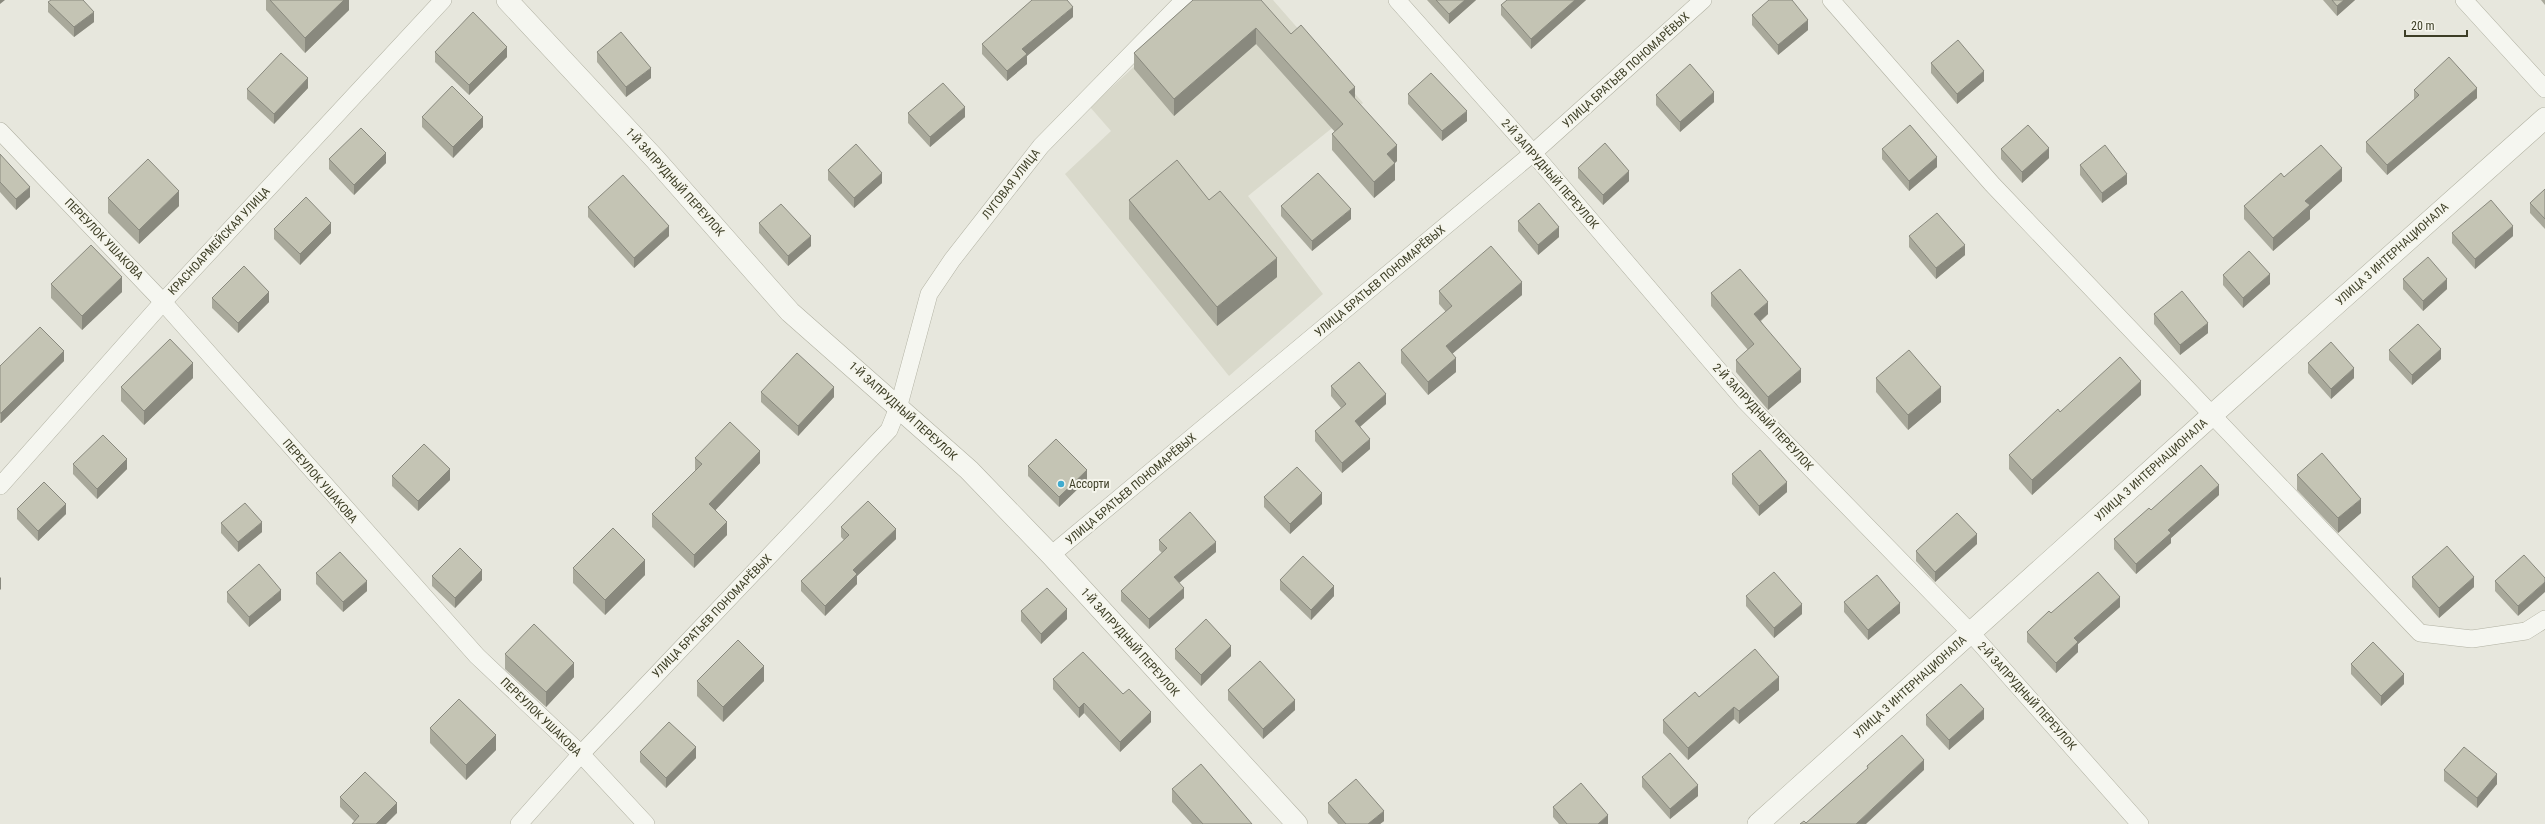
<svg xmlns="http://www.w3.org/2000/svg" width="2545" height="824" font-family="'Roboto Condensed',sans-serif">
<style>
.built{fill:#d9d9cb}
.lines{fill:none;stroke-linecap:round;stroke-linejoin:round}
.minor-casing{stroke:#b1b1a2;stroke-width:18}
.tertiary-casing{stroke:#b1b1a2;stroke-width:22}
.minor{stroke:#f5f6f0;stroke-width:17}
.tertiary{stroke:#f5f6f0;stroke-width:21}
.wall{fill:#a9a99b}
.shaded-wall{fill:#89897e}
.building{fill:#c4c4b4;stroke:#89897e}
.poi-dot{fill:#3fabcf;stroke:#f5f5ec;stroke-width:1.5}
.labels{text-anchor:middle;stroke-width:4;stroke-linejoin:round;paint-order:stroke}
.street-label{font-size:12px;fill:#3d3e26;stroke:#f5f5ec}
.poi-label{font-size:12px;fill:#3d3e26;stroke:#f5f5ec;text-anchor:start}
</style>
<rect width="100%" height="100%" fill="#e7e7dd"/>
<path class="built" d="M1207,0h66l90,103 -115,93 75,98 -94,82 -164,-202 46,-43 -21,-24z"/>
<g class="lines">
<g class="minor-casing">
<g id="minor">
<path d="M1397,0l136,153 211,247 227,233 169,191"/>
<path d="M1831,0l161,184 428,449 52,6 54,-8 19,-12"/>
<path d="M2464,0l81,89"/>
<path d="M0,131l163,171 314,354 104,98 65,70"/>
<path d="M0,486l163,-184 280,-302"/>
<path d="M1051,555l482,-402 170,-153"/>
<path d="M519,824l62,-70 308,-324 10,-25 30,-111 23,-34 89,-114 143,-146"/>
</g>
</g>
<g class="tertiary-casing">
<g id="tertiary">
<path d="M507,0l148,159 135,153 179,158 82,85 246,269"/>
<path d="M1758,824l453,-408 334,-298"/>
</g>
</g>
<use href="#minor" class="minor"/>
<use href="#tertiary" class="tertiary"/>
</g>
<g class="wall">
<path d="M266,0h83v10l-44,43 -39,-43z"/>
<path d="M1193,0l98,34 106,127 -2,2v17l-21,18 -42,-48v-16l3,-2 -79,-88 -82,72 -40,-47v-16z"/>
<path d="M1427,0h49l-27,24z"/>
<path d="M1507,0h79l-55,49 -30,-34v-10z"/>
<path d="M2323,0h32l-18,16z"/>
<path d="M2541,0h4v5z"/>
<path d="M48,2l46,20 -20,15 -26,-25z"/>
<path d="M1752,15l56,15 -30,25 -26,-30z"/>
<path d="M1073,17l-46,39v8l-20,17 -25,-27v-10z"/>
<path d="M435,52l72,5 -38,38 -34,-33z"/>
<path d="M597,52l54,26 -25,19 -29,-35z"/>
<path d="M1931,63l53,18 -27,23 -26,-31z"/>
<path d="M308,88l-34,36 -27,-25v-10z"/>
<path d="M2414,90l63,8 -90,77 -21,-23v-10l48,-42z"/>
<path d="M1408,94l59,27 -25,20 -34,-37z"/>
<path d="M1656,95l58,7 -34,30 -24,-27z"/>
<path d="M908,113l57,4 -35,30 -22,-24z"/>
<path d="M422,117l61,10 -30,31 -31,-31z"/>
<path d="M1882,149l55,18 -28,24 -27,-32z"/>
<path d="M2001,149l48,9 -27,25 -21,-24z"/>
<path d="M0,154l30,43 -14,13 -16,-18z"/>
<path d="M329,159l57,4 -32,32 -25,-26z"/>
<path d="M2080,165l47,19 -25,19 -22,-28z"/>
<path d="M1578,168l51,13 -26,24 -25,-27z"/>
<path d="M828,170l54,13 -28,25 -26,-28z"/>
<path d="M2284,177l58,4 -32,29v9l-37,32 -29,-32v-13z"/>
<path d="M2545,189v40l-15,-16v-10z"/>
<path d="M108,198l71,8 -40,38 -31,-31z"/>
<path d="M1129,200h80l68,77 -60,49 -88,-107z"/>
<path d="M1281,206l70,13 -39,32 -31,-35z"/>
<path d="M588,207l81,29 -35,32 -46,-51z"/>
<path d="M1518,221l41,16 -21,18 -20,-24z"/>
<path d="M759,223l52,23 -23,20 -29,-33z"/>
<path d="M274,229l57,4 -31,32 -26,-26z"/>
<path d="M2452,233l61,3 -38,33 -23,-26z"/>
<path d="M1909,236l56,19 -29,24 -27,-32z"/>
<path d="M2223,275l47,9 -27,24 -20,-23z"/>
<path d="M2403,279l44,10 -24,22 -20,-22z"/>
<path d="M51,284l71,8 -40,38 -31,-32z"/>
<path d="M1439,291l83,4 -70,59 4,18 -28,23 -27,-32v-13l45,-38 -7,-8z"/>
<path d="M1711,293l57,21 -7,7 40,61 -33,28 -32,-38v-12l12,-10 -37,-44z"/>
<path d="M212,298l57,4 -31,31 -26,-25z"/>
<path d="M2154,314l54,19 -28,22 -26,-31z"/>
<path d="M2389,350l52,9 -29,26 -23,-25z"/>
<path d="M64,361l-63,62h-1v-57z"/>
<path d="M2308,363l46,15 -23,21 -23,-26z"/>
<path d="M193,378l-49,47 -23,-24v-14z"/>
<path d="M1876,378l65,24 -33,28 -32,-38z"/>
<path d="M1331,386l55,18 -26,23 10,22 -28,24 -27,-32v-10l26,-23 -10,-12z"/>
<path d="M761,392l73,5 -36,39 -37,-34z"/>
<path d="M2141,395l-109,100 -23,-26v-14l51,-43z"/>
<path d="M695,458l65,5 -45,47 12,25 -33,33 -42,-41v-13l43,-43z"/>
<path d="M73,464l54,5 -30,30 -24,-25z"/>
<path d="M1028,466l59,14 -28,27 -31,-31z"/>
<path d="M1732,474l55,18 -28,24 -27,-32z"/>
<path d="M2297,475l64,38 -23,20 -41,-43z"/>
<path d="M392,476l58,4 -32,31 -26,-25z"/>
<path d="M2219,495l-48,43v5l-35,31 -22,-25v-10l37,-29z"/>
<path d="M1264,497l58,7 -32,30 -26,-27z"/>
<path d="M17,509l49,5 -28,27 -21,-22z"/>
<path d="M221,523l41,9 -24,20 -17,-19z"/>
<path d="M841,527l55,12 -39,37v8l-32,32 -24,-25v-10l43,-41 -3,-3z"/>
<path d="M1159,540l57,12 -37,31 5,15 -35,31 -28,-28v-10l41,-38 -3,-3z"/>
<path d="M1977,544l-42,38 -19,-21v-10z"/>
<path d="M2524,555l-6,61 -23,-25v-10z"/>
<path d="M573,568l72,7 -40,40 -32,-32z"/>
<path d="M316,573l51,18 -24,21 -27,-28z"/>
<path d="M432,576l50,4 -27,28 -23,-22z"/>
<path d="M2412,577l62,10 -35,31 -27,-31z"/>
<path d="M1280,580l54,16 -23,24 -31,-30z"/>
<path d="M227,592l54,8 -32,27 -22,-25z"/>
<path d="M1746,596l56,18 -28,24 -28,-32z"/>
<path d="M1844,602l56,11 -32,27 -24,-28z"/>
<path d="M2120,607l-42,37v8l-22,21 -29,-31v-10l24,-19z"/>
<path d="M1021,611l46,8 -26,25 -20,-23z"/>
<path d="M1175,649l56,7 -30,30 -26,-27z"/>
<path d="M505,654l69,23 -28,30 -41,-38z"/>
<path d="M2351,664l53,20 -23,22 -30,-32z"/>
<path d="M1053,679l70,15 28,28 -31,30 -36,-39 -5,5 -26,-29z"/>
<path d="M697,681h67l-41,41 -26,-26z"/>
<path d="M1228,690l67,20 -32,29 -35,-39z"/>
<path d="M1779,690l-40,34 -5,-5 -46,41 -25,-27v-13l36,-23z"/>
<path d="M1926,715l58,4 -35,31 -23,-25z"/>
<path d="M430,728l66,22 -30,30 -36,-37z"/>
<path d="M640,752l56,6 -30,30 -26,-26z"/>
<path d="M2444,770l53,14 -20,24 -33,-27z"/>
<path d="M1642,777l56,19 -28,23 -28,-32z"/>
<path d="M1172,789l80,35h-60l-20,-22z"/>
<path d="M340,797l57,16 -43,8 -14,-14z"/>
<path d="M1328,803l56,18 -4,3h-42l-10,-11z"/>
<path d="M1553,807l55,17h-49l-6,-7z"/>
</g>
<g class="shaded-wall">
<path d="M0,0h5l-5,4z"/>
<path d="M344,0h5v10l-44,43v-15z"/>
<path d="M1465,0h11l-27,24v-10z"/>
<path d="M1575,0h11l-55,49v-10z"/>
<path d="M2344,0h11l-18,16v-10z"/>
<path d="M1073,7v10l-46,39v8l-20,17v-10l15,-22z"/>
<path d="M94,12v10l-20,15v-10z"/>
<path d="M1808,20v10l-30,25v-10z"/>
<path d="M1256,28v16l-82,72v-17z"/>
<path d="M507,47v10l-38,38v-10z"/>
<path d="M651,68v10l-25,19v-10z"/>
<path d="M1984,71v10l-27,23v-10z"/>
<path d="M308,78v10l-34,36v-10z"/>
<path d="M1355,87v17l-6,-12z"/>
<path d="M2477,88v10l-90,77v-10z"/>
<path d="M1714,92v10l-34,30v-10z"/>
<path d="M965,107v10l-35,30v-10z"/>
<path d="M1467,111v10l-25,20v-10z"/>
<path d="M483,117v10l-30,31v-11z"/>
<path d="M1397,145v16l-10,9v-16z"/>
<path d="M2049,148v10l-27,25v-11z"/>
<path d="M386,153v10l-32,32v-10z"/>
<path d="M1937,157v10l-28,24v-10z"/>
<path d="M1395,163v17l-21,18v-16z"/>
<path d="M2342,168v13l-32,29v9l-37,32v-13l32,-37z"/>
<path d="M1629,171v10l-26,24v-10z"/>
<path d="M882,173v10l-28,25v-10z"/>
<path d="M2127,174v10l-25,19v-10z"/>
<path d="M30,187v10l-14,13v-11z"/>
<path d="M179,191v15l-40,38v-14z"/>
<path d="M1351,209v10l-39,32v-10z"/>
<path d="M331,223v10l-31,32v-11z"/>
<path d="M669,226v10l-35,32v-10z"/>
<path d="M2513,226v10l-38,33v-10z"/>
<path d="M1559,227v10l-21,18v-10z"/>
<path d="M811,236v10l-23,20v-10z"/>
<path d="M1965,245v10l-29,24v-11z"/>
<path d="M1277,258v19l-60,49v-19z"/>
<path d="M2270,274v10l-27,24v-10z"/>
<path d="M122,277v15l-40,38v-14z"/>
<path d="M2447,279v10l-24,22v-10z"/>
<path d="M1522,282v13l-76,64v-13z"/>
<path d="M269,292v10l-31,31v-10z"/>
<path d="M1768,302v12l-14,12v-12z"/>
<path d="M2208,323v10l-28,22v-10z"/>
<path d="M2441,349v10l-29,26v-10z"/>
<path d="M64,351v10l-63,62v-10z"/>
<path d="M1456,358v14l-28,23v-13z"/>
<path d="M193,363v15l-49,47v-14z"/>
<path d="M2354,368v10l-23,21v-10z"/>
<path d="M1801,369v13l-33,28v-13z"/>
<path d="M2141,381v14l-109,100v-15z"/>
<path d="M834,387v10l-36,39v-10z"/>
<path d="M1941,387v15l-33,28v-15z"/>
<path d="M1386,394v10l-31,27v-10z"/>
<path d="M1370,439v10l-28,24v-10z"/>
<path d="M760,451v12l-51,54v-13z"/>
<path d="M127,459v10l-30,30v-10z"/>
<path d="M450,469v11l-32,31v-10z"/>
<path d="M1087,470v10l-28,27v-10z"/>
<path d="M1787,482v10l-28,24v-10z"/>
<path d="M2219,485v10l-48,43v5l-35,31v-10l32,-34z"/>
<path d="M1322,493v11l-32,30v-10z"/>
<path d="M2361,499v14l-23,20v-15z"/>
<path d="M66,504v10l-28,27v-10z"/>
<path d="M262,522v10l-24,20v-10z"/>
<path d="M727,522v13l-33,33v-13z"/>
<path d="M896,529v10l-39,37v8l-32,32v-10l28,-36z"/>
<path d="M1977,534v10l-42,38v-10z"/>
<path d="M1216,542v10l-42,35v-10z"/>
<path d="M645,560v15l-40,40v-15z"/>
<path d="M482,570v10l-27,28v-10z"/>
<path d="M1,577v12l-1,1v-12z"/>
<path d="M2474,577v10l-35,31v-10z"/>
<path d="M367,581v10l-24,21v-10z"/>
<path d="M2545,582v10l-27,24v-10z"/>
<path d="M1334,586v10l-23,24v-10z"/>
<path d="M1184,588v10l-35,31v-10z"/>
<path d="M281,590v10l-32,27v-10z"/>
<path d="M2120,597v10l-42,37v8l-22,21v-10l18,-25z"/>
<path d="M1900,603v10l-32,27v-10z"/>
<path d="M1802,604v10l-28,24v-10z"/>
<path d="M1067,609v10l-26,25v-10z"/>
<path d="M1231,646v10l-30,30v-11z"/>
<path d="M574,663v14l-28,30v-15z"/>
<path d="M764,666v15l-41,41v-15z"/>
<path d="M2404,674v10l-23,22v-10z"/>
<path d="M1779,677v13l-40,34v-13z"/>
<path d="M1295,700v10l-32,29v-10z"/>
<path d="M1084,703v10l-5,5v-10z"/>
<path d="M1734,707v12l-46,41v-12z"/>
<path d="M1984,709v10l-35,31v-10z"/>
<path d="M1151,712v10l-31,30v-10z"/>
<path d="M496,735v15l-30,30v-15z"/>
<path d="M696,747v11l-30,30v-10z"/>
<path d="M1924,760v10l-58,54h-10z"/>
<path d="M2497,774v10l-20,24v-10z"/>
<path d="M1698,785v11l-28,23v-10z"/>
<path d="M397,803v10l-11,11h-10z"/>
<path d="M1384,811v10l-4,3h-12z"/>
<path d="M1608,815v9h-10z"/>
</g>
<g class="building">
<path d="M51,0h32l11,12 -20,15 -26,-25z"/>
<path d="M270,0h74l-39,38z"/>
<path d="M1032,0h35l6,7 -51,42 5,5 -20,17 -25,-27z"/>
<path d="M1193,0h68l30,34 10,-9 54,62 -6,5 48,53 -10,9 8,9 -21,19 -42,-48 11,-10 -87,-96 -82,71 -40,-46z"/>
<path d="M1436,0h29l-16,14z"/>
<path d="M1507,0h68l-44,39 -30,-34z"/>
<path d="M1769,0h23l16,20 -30,25 -26,-30z"/>
<path d="M2332,0h12l-7,6z"/>
<path d="M473,12l34,35 -38,38 -34,-33z"/>
<path d="M621,32l30,36 -25,19 -29,-35z"/>
<path d="M1958,40l26,31 -27,23 -26,-31z"/>
<path d="M281,53l27,25 -34,36 -27,-25z"/>
<path d="M2449,57l28,31 -90,77 -21,-23 53,-47 -5,-5z"/>
<path d="M1690,64l24,28 -34,30 -24,-27z"/>
<path d="M1431,73l36,38 -25,20 -34,-37z"/>
<path d="M943,83l22,24 -35,30 -22,-24z"/>
<path d="M452,86l31,31 -30,30 -31,-30z"/>
<path d="M1910,125l27,32 -28,24 -27,-32z"/>
<path d="M2028,125l21,23 -27,24 -21,-23z"/>
<path d="M361,128l25,25 -32,32 -25,-26z"/>
<path d="M1605,143l24,28 -26,24 -25,-27z"/>
<path d="M856,144l26,29 -28,25 -26,-28z"/>
<path d="M2105,145l22,29 -25,19 -22,-28z"/>
<path d="M2321,145l21,23 -37,33 5,4 -37,33 -29,-32 37,-33 3,4z"/>
<path d="M0,154l30,33 -14,12 -16,-17z"/>
<path d="M148,159l31,32 -40,39 -31,-32z"/>
<path d="M1177,160l32,40 11,-9 57,67 -60,49 -88,-107z"/>
<path d="M1318,173l33,36 -39,32 -31,-35z"/>
<path d="M623,175l46,51 -35,32 -46,-51z"/>
<path d="M2545,189v30l-15,-16z"/>
<path d="M306,197l25,26 -31,31 -26,-25z"/>
<path d="M2491,200l22,26 -38,33 -23,-26z"/>
<path d="M1539,203l20,24 -21,18 -20,-24z"/>
<path d="M781,204l30,32 -23,20 -29,-33z"/>
<path d="M1937,213l28,32 -29,23 -27,-32z"/>
<path d="M91,245l31,32 -40,39 -31,-32z"/>
<path d="M1491,246l31,36 -76,64 10,12 -28,24 -27,-32 51,-44 -13,-15z"/>
<path d="M2249,251l21,23 -27,24 -20,-23z"/>
<path d="M2428,257l19,22 -24,22 -20,-22z"/>
<path d="M244,266l25,26 -31,31 -26,-25z"/>
<path d="M1740,269l28,33 -14,12 47,55 -33,28 -32,-37 18,-16 -43,-51z"/>
<path d="M2182,291l26,32 -28,22 -26,-31z"/>
<path d="M2418,324l23,25 -29,26 -23,-25z"/>
<path d="M40,327l24,24 -63,62h-1v-47z"/>
<path d="M170,339l23,24 -49,48 -23,-24z"/>
<path d="M2331,342l23,26 -23,21 -23,-26z"/>
<path d="M1909,350l32,37 -33,28 -32,-37z"/>
<path d="M797,353l37,34 -36,39 -37,-34z"/>
<path d="M2120,357l21,24 -109,99 -23,-25 49,-46 2,3z"/>
<path d="M1359,362l27,32 -31,27 15,18 -28,24 -27,-32 31,-27 -15,-18z"/>
<path d="M730,422l30,29 -51,53 18,18 -33,33 -42,-41 50,-50 -7,-6z"/>
<path d="M103,435l24,24 -30,30 -24,-25z"/>
<path d="M1056,439l31,31 -28,27 -31,-31z"/>
<path d="M424,444l26,25 -32,32 -26,-25z"/>
<path d="M1760,450l27,32 -28,24 -27,-32z"/>
<path d="M2322,453l39,46 -23,19 -41,-43z"/>
<path d="M2201,465l18,20 -51,45 3,3 -35,31 -22,-25 35,-31 2,2z"/>
<path d="M1297,467l25,26 -32,31 -26,-27z"/>
<path d="M44,482l22,22 -28,27 -21,-22z"/>
<path d="M868,501l28,28 -43,41 4,4 -32,32 -24,-25 48,-46 -8,-8z"/>
<path d="M245,503l17,19 -24,20 -17,-19z"/>
<path d="M1190,512l26,30 -42,35 10,11 -35,31 -28,-28 46,-43 -8,-8z"/>
<path d="M1957,513l20,21 -42,38 -19,-21z"/>
<path d="M613,528l32,32 -40,40 -32,-32z"/>
<path d="M2447,546l27,31 -35,31 -27,-31z"/>
<path d="M460,548l22,22 -27,28 -23,-22z"/>
<path d="M340,552l27,29 -24,21 -27,-29z"/>
<path d="M2524,555l21,23v4l-27,24 -23,-25z"/>
<path d="M1303,556l31,30 -23,24 -31,-30z"/>
<path d="M259,564l22,26 -32,27 -22,-25z"/>
<path d="M1774,572l28,32 -28,24 -28,-32z"/>
<path d="M2098,572l22,25 -46,41 4,4 -22,21 -29,-31 22,-21 2,2z"/>
<path d="M1877,575l23,28 -32,27 -24,-28z"/>
<path d="M1047,588l20,21 -26,25 -20,-23z"/>
<path d="M1206,619l25,27 -30,29 -26,-26z"/>
<path d="M534,624l40,39 -28,29 -41,-38z"/>
<path d="M738,640l26,26 -41,41 -26,-26z"/>
<path d="M2373,642l31,32 -23,22 -30,-32z"/>
<path d="M1755,649l24,28 -40,34 -5,-4 -46,41 -25,-28 32,-28 4,5z"/>
<path d="M1083,652l40,42 6,-5 22,23 -31,30 -36,-39 -5,5 -26,-29z"/>
<path d="M1260,661l35,39 -32,29 -35,-39z"/>
<path d="M1961,684l23,25 -35,31 -23,-25z"/>
<path d="M459,699l37,36 -30,30 -36,-37z"/>
<path d="M669,722l27,25 -30,31 -26,-26z"/>
<path d="M1902,735l22,25 -68,64h-56l4,-3 2,2 62,-55 -1,-2z"/>
<path d="M2464,747l33,27 -20,24 -33,-28z"/>
<path d="M1670,753l28,32 -28,24 -28,-32z"/>
<path d="M1201,764l51,60h-49l-31,-35z"/>
<path d="M365,772l32,31 -21,21h-24l7,-8 -19,-19z"/>
<path d="M1356,779l28,32 -16,13h-22l-18,-21z"/>
<path d="M1581,783l27,32 -10,9h-31l-14,-17z"/>
</g>
<circle class="poi-dot" cx="1061" cy="484" r="4"/>
<g class="labels">
<g class="street-label">
<text transform="translate(1626 70) rotate(-42)" y="4">УЛИЦА БРАТЬЕВ ПОНОМАРЁВЫХ</text>
<text transform="translate(1550 174) rotate(49)" y="4">2-Й ЗАПРУДНЫЙ ПЕРЕУЛОК</text>
<text transform="translate(675 182) rotate(48)" y="4">1-Й ЗАПРУДНЫЙ ПЕРЕУЛОК</text>
<text transform="translate(1011 184) rotate(-52)" y="4">ЛУГОВАЯ УЛИЦА</text>
<text transform="translate(104 239) rotate(46)" y="4">ПЕРЕУЛОК УШАКОВА</text>
<text transform="translate(219 241) rotate(-47)" y="4">КРАСНОАРМЕЙСКАЯ УЛИЦА</text>
<text transform="translate(2392 254) rotate(-42)" y="4">УЛИЦА 3 ИНТЕРНАЦИОНАЛА</text>
<text transform="translate(1380 281) rotate(-40)" y="4">УЛИЦА БРАТЬЕВ ПОНОМАРЁВЫХ</text>
<text transform="translate(903 411) rotate(42)" y="4">1-Й ЗАПРУДНЫЙ ПЕРЕУЛОК</text>
<text transform="translate(1763 417) rotate(47)" y="4">2-Й ЗАПРУДНЫЙ ПЕРЕУЛОК</text>
<text transform="translate(2151 470) rotate(-42)" y="4">УЛИЦА 3 ИНТЕРНАЦИОНАЛА</text>
<text transform="translate(320 481) rotate(49)" y="4">ПЕРЕУЛОК УШАКОВА</text>
<text transform="translate(1131 489) rotate(-40)" y="4">УЛИЦА БРАТЬЕВ ПОНОМАРЁВЫХ</text>
<text transform="translate(712 616) rotate(-46)" y="4">УЛИЦА БРАТЬЕВ ПОНОМАРЁВЫХ</text>
<text transform="translate(1130 642) rotate(48)" y="4">1-Й ЗАПРУДНЫЙ ПЕРЕУЛОК</text>
<text transform="translate(1910 687) rotate(-42)" y="4">УЛИЦА 3 ИНТЕРНАЦИОНАЛА</text>
<text transform="translate(2027 696) rotate(48)" y="4">2-Й ЗАПРУДНЫЙ ПЕРЕУЛОК</text>
<text transform="translate(541 717) rotate(44)" y="4">ПЕРЕУЛОК УШАКОВА</text>
</g>
<g class="poi-label">
<text x="1069" y="488">Ассорти</text>
</g>
</g>
<path d="M2405 30v6h62v-6" fill="none" stroke="#3d3e26" stroke-width="2"/>
<text x="2411" y="30" font-size="12" fill="#3d3e26" stroke="#f5f5ec" stroke-width="3" paint-order="stroke">20 m</text>
</svg>
